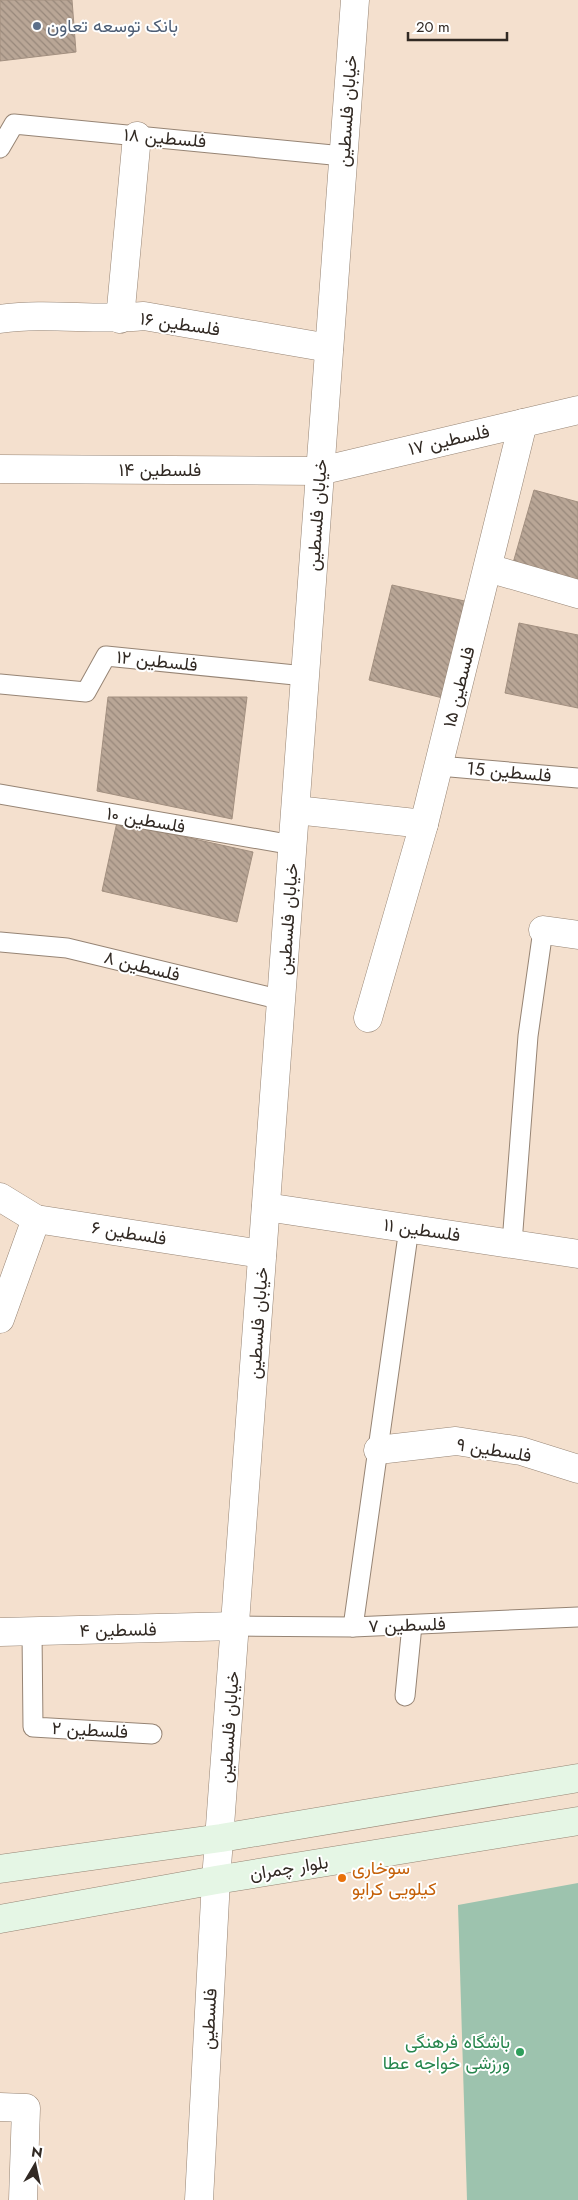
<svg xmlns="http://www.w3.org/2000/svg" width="578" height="2200" font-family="Jost,Vazirmatn,sans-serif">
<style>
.garden{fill:#9dc3ae}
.building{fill:url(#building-back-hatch);stroke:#a39080}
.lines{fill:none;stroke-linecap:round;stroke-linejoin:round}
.service-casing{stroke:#968474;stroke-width:21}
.minor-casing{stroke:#968474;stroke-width:29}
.tertiary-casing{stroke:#968474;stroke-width:29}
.secondary-casing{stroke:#968474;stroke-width:29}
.service{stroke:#fff;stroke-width:19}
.minor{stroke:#fff;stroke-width:28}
.tertiary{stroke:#fff;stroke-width:28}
.secondary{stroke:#e5f6e5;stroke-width:28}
.service-dot{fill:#5c6f8a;stroke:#fff;stroke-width:2}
.food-dot{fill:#e8710a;stroke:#fff;stroke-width:2}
.leisure-dot{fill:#2e9e5b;stroke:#fff;stroke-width:2}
.labels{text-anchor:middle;stroke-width:4;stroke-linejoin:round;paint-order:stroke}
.service-label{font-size:18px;fill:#4e5e75;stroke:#fff;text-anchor:start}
.street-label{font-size:18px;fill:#312923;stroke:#fff}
.food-label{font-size:18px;fill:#c56008;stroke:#fff;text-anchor:start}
.leisure-label{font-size:18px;fill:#27864d;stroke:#fff;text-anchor:end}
</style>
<defs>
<pattern id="building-back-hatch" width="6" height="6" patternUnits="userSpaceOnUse" patternTransform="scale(1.25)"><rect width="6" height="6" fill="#b9a696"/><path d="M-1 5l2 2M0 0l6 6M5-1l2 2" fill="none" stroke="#97877a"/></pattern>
</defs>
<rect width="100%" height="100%" fill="#f4e0ce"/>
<path class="garden" d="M578,1883v317h-111l-9,-295z"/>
<g class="building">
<path d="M0,0h72l4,52 -76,9z"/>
<path d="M534,490l44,12v80l-65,-19z"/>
<path d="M392,585l77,17 -22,97 -78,-19z"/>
<path d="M519,623l59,12v73l-73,-15z"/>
<path d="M108,697h139l-15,122 -135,-28z"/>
<path d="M117,822l136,30 -16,70 -135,-31z"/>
</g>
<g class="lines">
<g class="service-casing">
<g id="service">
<path d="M0,148l14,-24 329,32"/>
<path d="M0,684l86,8 20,-36 199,20"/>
<path d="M439,766l139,12"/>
<path d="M0,794l293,51"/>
<path d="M0,942l67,6 215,52"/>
<path d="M512,1243l16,-207 15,-106"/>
<path d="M236,1626l117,1 225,-10"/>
<path d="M353,1627l56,-399"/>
<path d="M32,1632l1,95 119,7"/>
<path d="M405,1696l7,-71"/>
</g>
</g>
<g class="minor-casing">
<g id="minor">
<path d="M0,319c48,-7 96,2 144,-3l185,32"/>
<path d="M120,319l17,-183"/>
<path d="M0,469l320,2 258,-61"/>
<path d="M488,568l90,26"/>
<path d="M296,810l128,14 99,-401"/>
<path d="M543,930l35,5"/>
<path d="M368,1018l56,-194"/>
<path d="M0,1197l36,22 226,35"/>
<path d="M266,1207l312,47"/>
<path d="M0,1319l36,-100"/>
<path d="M378,1450l78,-9 65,10 57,18"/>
<path d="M0,1632l236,-6"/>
<path d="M0,2107l26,1 -3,92"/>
</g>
</g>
<g class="tertiary-casing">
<path id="tertiary" d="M199,2200l17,-320 139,-1880"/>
</g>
<g class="secondary-casing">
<g id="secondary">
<path d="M0,1869l221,-31 357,-60"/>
<path d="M0,1919l216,-39 362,-59"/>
</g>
</g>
<use href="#service" class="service"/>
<use href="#minor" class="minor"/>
<use href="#tertiary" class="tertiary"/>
<use href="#secondary" class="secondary"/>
</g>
<circle class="service-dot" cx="37" cy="26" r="5"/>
<circle class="food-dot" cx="342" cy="1878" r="5"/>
<circle class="leisure-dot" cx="520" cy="2052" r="5"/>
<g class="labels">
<g class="service-label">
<text x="47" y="32">بانک توسعه تعاون</text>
</g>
<g class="street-label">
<text transform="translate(347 111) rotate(-86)" y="6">خیابان فلسطین</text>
<text transform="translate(165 138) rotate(5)" y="6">فلسطین ۱۸</text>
<text transform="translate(180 324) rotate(8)" y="6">فلسطین ۱۶</text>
<text transform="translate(449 440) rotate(-13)" y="6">فلسطین ۱۷</text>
<text x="160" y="476">فلسطین ۱۴</text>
<text transform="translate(317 515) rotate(-86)" y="6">خیابان فلسطین</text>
<text transform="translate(157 661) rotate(6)" y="6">فلسطین ۱۲</text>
<text transform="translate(459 687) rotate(-76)" y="6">فلسطین ۱۵</text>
<text transform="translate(509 772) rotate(5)" y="6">فلسطین 15</text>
<text transform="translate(146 820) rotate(10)" y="6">فلسطین ۱۰</text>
<text transform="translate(288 919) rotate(-86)" y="6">خیابان فلسطین</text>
<text transform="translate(142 966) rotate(14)" y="6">فلسطین ۸</text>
<text transform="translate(422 1230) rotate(8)" y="6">فلسطین ۱۱</text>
<text transform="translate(129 1233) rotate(9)" y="6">فلسطین ۶</text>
<text transform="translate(258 1323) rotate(-86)" y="6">خیابان فلسطین</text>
<text transform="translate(494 1450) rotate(9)" y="6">فلسطین ۹</text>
<text transform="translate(407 1625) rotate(-2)" y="6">فلسطین ۷</text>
<text transform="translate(118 1630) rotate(-1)" y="6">فلسطین ۴</text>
<text transform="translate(229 1727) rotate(-86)" y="6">خیابان فلسطین</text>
<text transform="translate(90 1730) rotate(3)" y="6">فلسطین ۲</text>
<text transform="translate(289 1868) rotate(-9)" y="6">بلوار چمران</text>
<text transform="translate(209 2019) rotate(-87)" y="6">فلسطین</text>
</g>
<g class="food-label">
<text x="352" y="1874">سوخاری<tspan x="352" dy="21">کیلویی کرابو</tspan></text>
</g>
<g class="leisure-label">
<text x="510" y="2048">باشگاه فرهنگی<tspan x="510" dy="21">ورزشی خواجه عطا</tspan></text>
</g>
</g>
<g transform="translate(35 2165) rotate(9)" stroke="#ffffff" stroke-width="4" paint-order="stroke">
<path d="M0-4L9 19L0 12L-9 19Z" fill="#312923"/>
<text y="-8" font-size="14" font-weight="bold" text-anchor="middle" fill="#312923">N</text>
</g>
<path d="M408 32v8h99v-8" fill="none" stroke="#312923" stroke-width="2.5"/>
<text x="416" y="32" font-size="15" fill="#312923" stroke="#ffffff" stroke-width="4" paint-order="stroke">20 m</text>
</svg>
